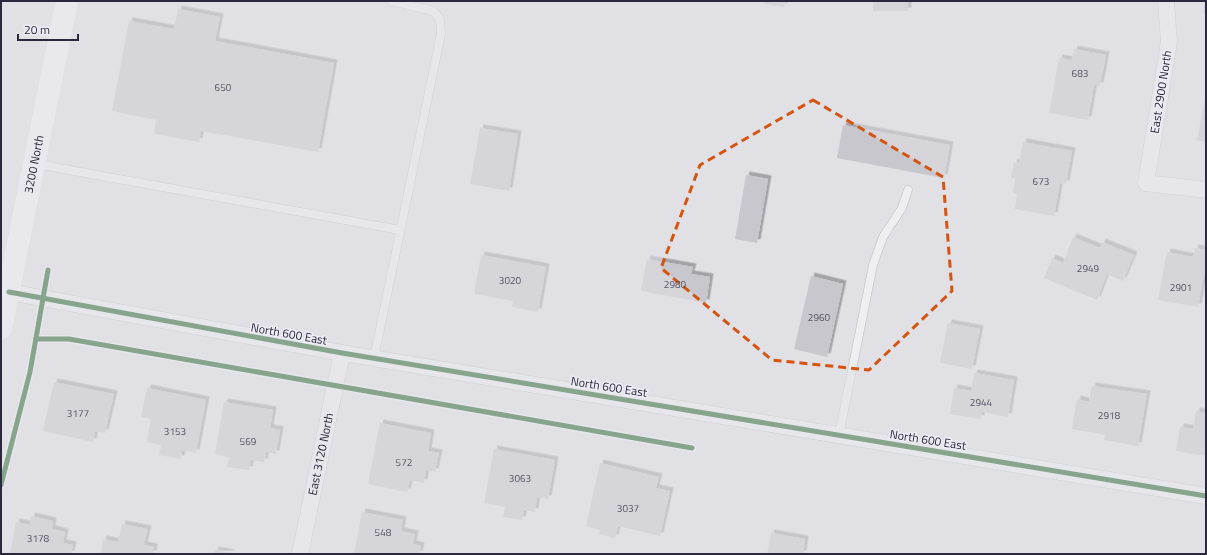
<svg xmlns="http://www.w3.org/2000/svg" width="1207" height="555" font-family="'Titillium Web',sans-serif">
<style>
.building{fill:#c8c7cd;filter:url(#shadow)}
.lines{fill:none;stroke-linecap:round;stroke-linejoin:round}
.lane-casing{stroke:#bdbdc2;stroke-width:9}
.street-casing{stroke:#bdbdc2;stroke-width:17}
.lane{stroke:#efeff2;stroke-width:8}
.street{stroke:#efeff2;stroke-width:16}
.secondary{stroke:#f4f4f5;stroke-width:22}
.cycleway-casing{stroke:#eeedf5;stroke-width:8}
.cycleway{stroke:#1b5e20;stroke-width:5}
.marked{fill:none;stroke:#d55411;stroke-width:3;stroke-dasharray:8 5;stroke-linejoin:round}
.labels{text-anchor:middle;stroke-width:3;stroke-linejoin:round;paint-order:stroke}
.number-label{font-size:10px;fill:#545262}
.street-label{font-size:12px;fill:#2b283d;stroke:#eeedf5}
</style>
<defs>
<filter id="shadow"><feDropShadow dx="3.5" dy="-3.5" stdDeviation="0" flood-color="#0004"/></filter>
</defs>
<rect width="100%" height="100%" fill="#e0e0e5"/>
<g class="building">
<path d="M765,1h20l-1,6 -20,-3z"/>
<rect x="873" y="1" width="35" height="10"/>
<rect x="1204" y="1" width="2" height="13"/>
<path d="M178,9l42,8 -5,24 119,22 -16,89 -117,-21 -2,11 -45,-8 2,-14 -44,-9 17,-90 45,8z"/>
<path d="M1074,49l32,6 -6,31 -6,-1 -6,35 -39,-7 10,-55 13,2z"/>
<path d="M1205,99h1v43l-9,-2z"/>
<path d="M843,125l107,20 -6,33 -107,-20z"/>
<path d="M480,128l38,6 -9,57 -39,-7z"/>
<path d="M1023,142l49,9 -6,33 -6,-1 -6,33 -39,-7 2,-15 -4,-1 2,-15h-4l3,-16 5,1z"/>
<path d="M746,175l22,4 -11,64 -22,-4z"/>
<path d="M1073,237l27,11 2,-6 32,13 -11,26 -16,-7 -10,26 -53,-22 8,-20 11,5z"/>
<path d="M1195,248l11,2v25h-2l-6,32 -40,-7 9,-48 26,5z"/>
<path d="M481,255l65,12 -8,45 -26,-5 1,-6 -39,-7z"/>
<path d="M647,259l46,8 -2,7 19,3 -4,26 -65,-12z"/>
<path d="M811,276l32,8 -16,73 -33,-8z"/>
<path d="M948,323l32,6 -8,40 -32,-6z"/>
<path d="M974,373l40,7 -6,37 -26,-5 -1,7 -31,-5 4,-26 17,3z"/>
<path d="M54,382l60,12 -9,39 -10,-2 -2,11 -50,-11z"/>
<path d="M1092,386l55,8 -9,52 -34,-6 1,-5 -33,-6 5,-30 12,3z"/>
<path d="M147,388l59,12 -10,53 -14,-3 -1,9 -22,-4 2,-10 -14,-3 4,-23 -10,-2z"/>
<path d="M224,402l49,8 -3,18 10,2 -4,24 -10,-2 -2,10 -13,-2 -2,10 -22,-3 2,-10 -14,-3z"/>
<path d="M1196,411l10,2v43l-30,-5 4,-24 13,2z"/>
<path d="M380,423l51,10 -3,18 11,2 -4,19 -9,-2 -2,13 -14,-3 -3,12 -39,-8z"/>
<path d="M494,449l61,11 -7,39 -11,-2 -2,15 -11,-2 -2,10 -19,-3 2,-10 -21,-4z"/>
<path d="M600,463l59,14 -3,11 14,3 -10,45 -42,-10 -3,12 -16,-4 1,-4 -14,-4z"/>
<path d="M362,512l41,8 -2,11 14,3 -2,10 8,2 -2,8h-65z"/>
<path d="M31,516l22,5 -1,8 13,3 -2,11 10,2 -2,9h-61l6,-32 14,3z"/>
<path d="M122,524l26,5 -4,16 10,2 -1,7h-52l2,-15 15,3z"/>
<path d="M771,533l34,6 -2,15h-36z"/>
<path d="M215,550l16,3v1h-17z"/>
</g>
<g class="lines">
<g class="lane-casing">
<g id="lane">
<path d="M36,164l364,66"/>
<path d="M374,358l67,-324 -1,-15 -7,-8 -41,-10"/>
<path d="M839,435l34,-170 10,-28 19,-29 6,-18"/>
</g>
</g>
<g class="street-casing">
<g id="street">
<path d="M1166,1l3,41 -23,141 60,7"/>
<path d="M9,292l333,61 864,143"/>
<path id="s1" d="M300,554l42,-201"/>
</g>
</g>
<use href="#lane" class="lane"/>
<use href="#street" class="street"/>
<path class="secondary" id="s2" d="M1,328l66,-327"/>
<g class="cycleway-casing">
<g id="cycleway">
<path d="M9,292l333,61 864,143"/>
<path d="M36,339h33l623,109"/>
<path d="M1,485l29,-113 18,-102"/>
</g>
</g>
<use href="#cycleway" class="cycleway"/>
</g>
<path d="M0 0H1207V555H0ZM813,100l130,77 9,114 -83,79 -97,-10 -111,-92 39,-103z" fill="#e0e0e5" fill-opacity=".55" fill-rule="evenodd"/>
<path class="marked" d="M813,100l130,77 9,114 -83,79 -97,-10 -111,-92 39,-103z"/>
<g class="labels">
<g class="number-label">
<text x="1080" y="77">683</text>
<text x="223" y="91">650</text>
<text x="1041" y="185">673</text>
<text x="1088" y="272">2949</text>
<text x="510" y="284">3020</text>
<text x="675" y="288">2980</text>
<text x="1181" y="291">2901</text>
<text x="819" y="321">2960</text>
<text x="981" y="406">2944</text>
<text x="78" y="417">3177</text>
<text x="1109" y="419">2918</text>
<text x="175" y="435">3153</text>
<text x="248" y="445">569</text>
<text x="404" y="466">572</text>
<text x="520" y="482">3063</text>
<text x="628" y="512">3037</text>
<text x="383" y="536">548</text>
<text x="38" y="542">3178</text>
</g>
<g class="street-label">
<text transform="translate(1161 92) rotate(-81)" y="4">East 2900 North</text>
<text dy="4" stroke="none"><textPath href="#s2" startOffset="167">3200 North</textPath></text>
<text transform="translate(289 334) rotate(10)" y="4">North 600 East</text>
<text transform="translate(609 387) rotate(9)" y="4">North 600 East</text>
<text transform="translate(928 440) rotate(9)" y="4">North 600 East</text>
<text dy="4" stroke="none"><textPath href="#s1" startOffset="102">East 3120 North</textPath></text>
</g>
</g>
<rect width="1207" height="555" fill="none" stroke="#2b283d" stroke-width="4"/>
<path d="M18 34v6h60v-6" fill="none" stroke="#2b283d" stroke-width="2"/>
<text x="24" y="34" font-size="12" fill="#2b283d" stroke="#eeedf5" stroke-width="3" paint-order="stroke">20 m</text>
</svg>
